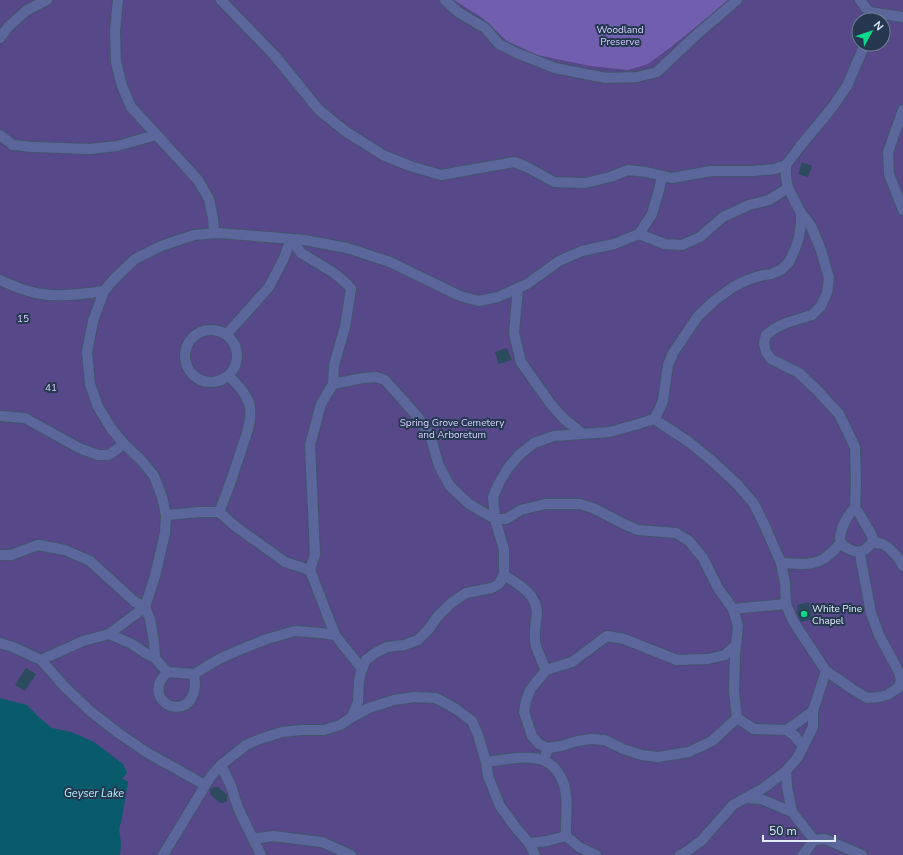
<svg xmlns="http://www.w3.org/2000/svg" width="903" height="855" font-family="'Nunito Sans',sans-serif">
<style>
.green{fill:#574889;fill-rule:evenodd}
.forest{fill:#715eaf}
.water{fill:#095a6a}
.building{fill:#2c4b5e}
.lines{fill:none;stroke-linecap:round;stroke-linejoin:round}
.minor-casing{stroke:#43556b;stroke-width:12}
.minor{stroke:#5b679a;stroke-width:10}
.poi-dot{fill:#08d98b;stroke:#25384f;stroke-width:1.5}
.labels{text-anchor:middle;stroke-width:4;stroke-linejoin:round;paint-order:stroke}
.park-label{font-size:10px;fill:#d8d1fd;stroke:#25384f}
.poi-label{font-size:10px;fill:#e1edfc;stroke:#25384f;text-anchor:start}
.water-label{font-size:11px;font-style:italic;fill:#b6effe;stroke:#25384f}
</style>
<rect width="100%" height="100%" fill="#25384f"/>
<path class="green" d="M0,0h903v855h-903zM859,20h24v24h-24z"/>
<path class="forest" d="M454,0h275l-58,47 -23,17 -20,6 -37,-4 -54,-11 -30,-14 -26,-24z"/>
<path class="water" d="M0,698l27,7 14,14 11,9 19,4 23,10 29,22 4,9 -5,5 6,4 -6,36 -3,11 2,14 -1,12h-120z"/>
<g class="building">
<path d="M802,162l10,4 -4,11 -10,-3z"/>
<path d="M507,348l5,12 -13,4 -4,-12z"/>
<path d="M809,602l4,17 -12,3 -5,-11 2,-1 -1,-5z"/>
<path d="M26,668l10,6 -11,17 -10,-6z"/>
<path d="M214,787h4l9,8v6l-4,2h-3l-9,-8 -1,-5z"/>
</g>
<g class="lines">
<g class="minor-casing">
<g id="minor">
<path d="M118,0l-3,31 1,31 6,24 9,21 67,73 11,19 4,19 1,15"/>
<path d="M221,0l54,56 44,54 26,21 38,24 27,11 31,9 73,-13 15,6 25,14 31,1 25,-6 18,-7 18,2 26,6 39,-7h42l22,-2 11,-4"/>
<path d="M445,0l2,2 11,10 27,16 14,16 20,10 36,14 51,10 31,-1 20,-5 37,-35 43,-37"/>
<path d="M860,0l9,12 2,8"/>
<path d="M869,12l34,5"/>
<path d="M0,38l8,-11 19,-17 20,-10"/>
<path d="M903,110l-15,42 1,22 14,36"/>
<path d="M0,135l13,10 20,2 57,2 27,-3 39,-11"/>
<path d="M801,213l10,13 10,24 8,28 -2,15 -6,13 -9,9 -26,8 -12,6 -8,6 -2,8 2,9 5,7 28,14 18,17 22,24 16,33 1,34 -1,27c-6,5 -9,11 -12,18 -1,4 -3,8 -3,12 0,9 14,15 22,13 3,-1 5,-3 7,-5 2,-2 3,-3 4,-5 0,-5 -4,-11 -6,-14 -4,-7 -7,-13 -12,-19"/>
<path d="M639,234l26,10 17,1 18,-8 23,-20 26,-12 20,-5 19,-12"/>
<path d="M291,239l10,14 33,20 13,11 4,5 -6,38 -11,38 -1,19 -12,20 -11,41 5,109 -5,16 25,65 27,34"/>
<path d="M0,280c13,6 27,12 41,14 20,3 44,0 63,-3"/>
<path d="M518,288l-4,45 7,29 29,41 14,16 19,15"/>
<circle cx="211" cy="356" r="26"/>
<path d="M227,334l42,-47 15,-29 7,-19"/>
<path d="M333,384l30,-6 13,-1 9,3 33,37 13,21 8,28 11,20 19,18 26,15h11l15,-9 24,-6h35l13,4 33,17 12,5 38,3 13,8 14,17 15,30 15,21 5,17 -3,28 -1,38 3,26"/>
<path d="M0,416l25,2 54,30 19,7h11l15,-11"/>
<path d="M654,419l35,23 22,18 26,24 17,20 10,20 17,39 4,20 1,21 7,17 33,50 28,19 13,8 12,-1 8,-2 8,-5 4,-3 2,-7 -2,-8 -20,-37 -8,-22 -10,-53 -1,-8"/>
<path d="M219,512c8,-18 14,-37 20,-55 5,-17 15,-37 10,-54 -4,-11 -12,-19 -20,-27"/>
<path d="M166,515l34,-3h19l16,14 50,36 25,8"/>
<path d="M872,542c4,1 7,1 10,2 7,2 18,15 21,22"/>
<path d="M0,555h11l27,-10 27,5 25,11 45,41 10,5 5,12 4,23 1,16 12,14 27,2 27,-16 23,-10 23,-9 28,-8 26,2 14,2"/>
<path d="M781,563c12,0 27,3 38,-2 9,-3 16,-12 22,-18"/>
<path d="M504,575c14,9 33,19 33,38 -1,9 -3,19 -2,28 1,9 7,20 11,29"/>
<path d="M733,609l53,-5"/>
<path d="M109,634l23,10 13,9 10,5"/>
<path d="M0,643l13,4 28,13 23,26 26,25 27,21 29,20 59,33"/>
<path d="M41,660l42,-19 26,-7 36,-27 10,-31 10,-43 1,-18 -4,-18 -8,-21 -12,-15 -18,-17 -13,-16 -13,-21 -8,-23 -3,-32 6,-31 11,-30 11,-13 20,-19 26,-13 33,-11 25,-2 85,7 43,8 43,14 70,34 19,5 19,-4 29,-13 32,-23 23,-10 32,-7 25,-10 13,-20 7,-24 3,-14"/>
<path d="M167,672c-3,4 -7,8 -8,13 -6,27 43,35 35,-11"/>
<path d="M352,717l17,-9 25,-8 20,-3 22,1 20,11 16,12 6,14 8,27 2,14 12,30 16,22 13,15 6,12"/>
<path d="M737,718l17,11 32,1 8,-5 19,-14"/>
<path d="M786,730l8,5 9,11"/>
<path d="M548,748l13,-2 16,-5 14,-2 14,1 18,9 19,6 16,2 31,-5 23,-11 25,-23"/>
<path d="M544,760l4,-12 -9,-4 -7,-8 -8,-24 2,-11 4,-11 16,-20 26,-8 35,-26 17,3 53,21 31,-1 17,-4 11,-10"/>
<path d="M486,762c15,-2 45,-8 59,-1 13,6 20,21 21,35 2,12 -1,27 0,40l13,11 17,8"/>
<path d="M221,765l10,21 7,22 23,47"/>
<path d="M786,771l1,16 5,25 22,28"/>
<path d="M746,798l15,1 31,13"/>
<path d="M253,839l20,-3 49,6 29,13"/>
<path d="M529,843l18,-2 19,-5"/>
<path d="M163,855l48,-79 10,-11 25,-20 14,-6 22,-7 19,-2h23l16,-5 12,-8 6,-15 1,-22 3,-11 4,-9 9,-7 12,-6 17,-2 14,-5 10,-10 10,-14 13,-13 15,-10 26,-5 7,-4 5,-9v-25l-9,-31 -2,-22 6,-14 9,-15 11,-13 15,-12 20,-7 55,-4 26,-7 19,-6 4,-7 5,-11 5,-36 5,-12 25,-37 16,-15 19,-14 12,-6 14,-5 12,-2 10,-4 8,-8 6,-13 4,-12 2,-14v-10l-13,-25 -2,-10v-13l16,-21 29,-35 16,-23 18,-42"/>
<path d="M680,855l3,-1 18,-13 32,-36 32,-18 21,-16 12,-14 15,-30v-16l13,-40"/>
<path d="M803,855l11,-15 11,-1 37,16"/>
</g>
</g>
<use href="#minor" class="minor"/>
</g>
<circle class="poi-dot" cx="804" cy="614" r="4"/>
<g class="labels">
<g class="park-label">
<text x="620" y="33">Woodland<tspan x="620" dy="12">Preserve</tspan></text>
<text x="23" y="322">15</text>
<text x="51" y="391">41</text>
<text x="452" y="426">Spring Grove Cemetery<tspan x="452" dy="12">and Arboretum</tspan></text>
</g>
<g class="poi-label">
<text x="812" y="612">White Pine<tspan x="812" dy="12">Chapel</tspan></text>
</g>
<g class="water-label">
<text x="94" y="797">Geyser Lake</text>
</g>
</g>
<g transform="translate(871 32) rotate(50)"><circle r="19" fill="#25384f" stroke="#708094"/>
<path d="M0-3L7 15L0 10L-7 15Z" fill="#08d98b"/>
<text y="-6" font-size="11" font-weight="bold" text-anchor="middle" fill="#e1edfc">N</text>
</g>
<path d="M763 835v6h72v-6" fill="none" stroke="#e1edfc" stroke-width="2"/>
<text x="769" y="835" font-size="12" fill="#e1edfc" stroke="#25384f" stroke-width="3" paint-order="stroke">50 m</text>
</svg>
